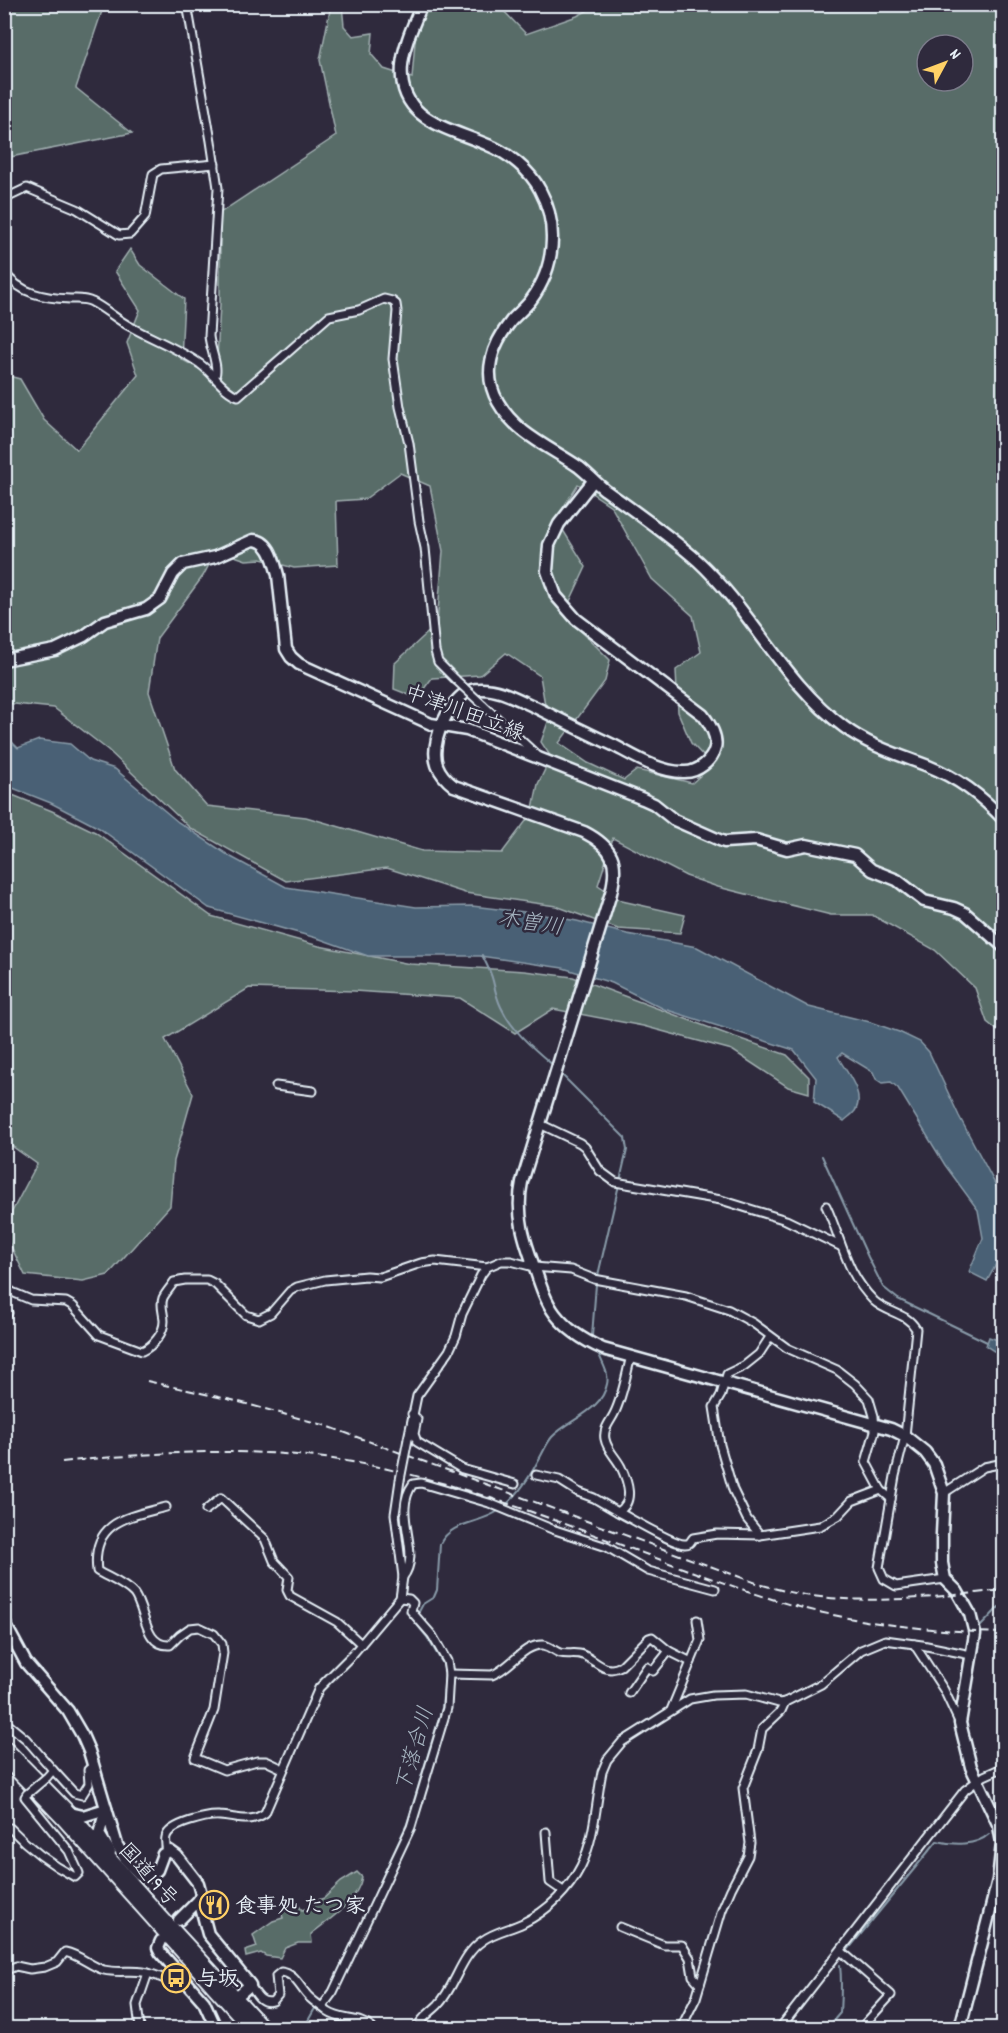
<svg xmlns="http://www.w3.org/2000/svg" width="1008" height="2033" font-family="Dekko,'Klee One',sans-serif">
<style>
.green{fill:#586c67;stroke:#a0aeb0;stroke-width:1.5;fill-rule:evenodd}
.water{fill:#496174;stroke:#899ba9;stroke-width:1.5}
.lines{fill:none;stroke-linecap:round;stroke-linejoin:round}
.stream{stroke:#899ba9;stroke-width:2}
.street-casing{stroke:#e8f1f8;stroke-width:11}
.secondary-casing{stroke:#e8f1f8;stroke-width:15}
.primary-casing{stroke:#e8f1f8;stroke-width:15}
.highway-casing{stroke:#e8f1f8;stroke-width:16}
.street{stroke:#2f2a3d;stroke-width:7}
.secondary{stroke:#2f2a3d;stroke-width:10}
.primary{stroke:#2f2a3d;stroke-width:10}
.highway{stroke:#2f2a3d;stroke-width:12}
.rail{stroke:#e8f1f8;stroke-width:2;stroke-dasharray:9 4.5;stroke-linecap:butt}
.street-bridge-casing{stroke:#e8f1f8;stroke-width:11;stroke-linecap:butt}
.street-bridge{stroke:#2f2a3d;stroke-width:7}
.labels{text-anchor:middle;stroke-width:5;stroke-linejoin:round;paint-order:stroke}
.street-label{font-size:21px;fill:#e8f1f8;stroke:#2f2a3d}
.poi-label{font-size:21px;font-weight:bold;fill:#e8f1f8;stroke:#2f2a3d;text-anchor:start}
.water-label{font-size:22px;font-style:italic;fill:#a8b7c3;stroke:#2f2a3d}
</style>
<rect width="100%" height="100%" fill="#2f2a3d"/>
<filter id="ink" filterUnits="userSpaceOnUse"><feTurbulence type="fractalNoise" baseFrequency=".0167" numOctaves="2"/><feDisplacementMap in="SourceGraphic" scale="12" xChannelSelector="R" yChannelSelector="G"/><feConvolveMatrix kernelMatrix="1 2 1 2 8 2 1 2 1" color-interpolation-filters="sRGB"/></filter>
<g filter="url(#ink)">
<g class="green">
<path d="M5,4l99,1 -28,83 56,45 -127,25z"/>
<path d="M331,5h11l2,21 9,10 20,-3 -2,21 13,15 28,9 6,-73h80l28,29 51,-18 21,-11h405v1030l-16,-13 -12,-34 -40,-38 -63,-35h-41l-113,-28 -32,-11 -73,-38 -15,47 24,16 63,14 -5,18 -62,-4 -62,-23 -91,-13 -78,-25 -101,13 -96,-53 -82,-78 -54,-42 -49,-5v-328l15,4 24,41 33,30 61,-75 -11,-32 13,-33 -25,-39 15,-22 10,16 44,34 -3,60 35,19 4,-73v-92l116,-77 -16,-76zM927,45h36v36h-36zM400,473l30,13 13,65 -6,73 -42,39 -1,26 23,9 15,-20 48,-3 26,-22 34,23 8,46 -7,20 10,15 -13,27 -6,29 -30,40 -80,-2 -116,-34 -99,-11 -32,-37 -26,-77 8,-54 46,-62 14,-26 29,10 15,-1 33,9 44,-3 -2,-64 29,-2zM578,484l33,22 41,73 41,37 8,36 -25,18 2,42 13,31 21,22 -20,18 -55,-13 -13,10 -36,-17 -29,-20 46,-62 5,-21 -46,-46 22,-47 -30,-48z"/>
<path d="M5,792l47,19 43,21 116,84 108,30 91,18 114,7 49,6 156,58 58,20 22,22v16l-21,-6 -56,-37 -89,-24 -90,-17 -38,24 -55,-35 -106,-7 -105,-3 -84,51 28,55 -19,67 -4,45 -62,69 -25,6 -58,-6 -20,-41 -1,-7 33,-63 -32,-23z"/>
<path d="M357,1872l5,5c-4,24 -33,43 -51,57l1,9h-14l-13,5 -5,10 -14,-2 -5,-3 -15,4 -1,-6 12,-4 -4,-12 20,-14 10,-3 -2,-7 18,-5 3,4 12,-4 -1,-4 11,-4 17,-16z"/>
</g>
<g class="water">
<path d="M4,734l14,14 21,-8 31,4 20,17 25,8 63,53 53,35 55,30 130,20 56,-1 61,7 44,8 50,13 70,13 112,60 61,15 29,10 21,10 9,10 30,64 41,77 3,4v55l-16,29 -18,-9 14,-34 -5,-28 -33,-45 -47,-77 -7,-6 -9,1 -6,-4 -3,-7 -31,-19 -4,4c8,15 28,37 17,54 -3,4 -8,7 -11,10l-30,-19 2,-24 -22,-28 -130,-41 -52,-26 -49,-15 -83,-12h-112l-48,-17 -111,-31 -110,-80 -48,-25 -46,-18z"/>
<path d="M1003,1331v26l-17,-11 3,-9 12,4 -2,-7z"/>
</g>
<g class="lines">
<g class="stream">
<path d="M482,955c4,8 9,17 11,26 2,9 4,18 8,26 11,24 33,42 53,59"/>
<path d="M559,1072l66,66 2,12 -31,134 -4,52 2,5"/>
<path d="M822,1156l46,101 15,30 15,12 89,43"/>
<path d="M972,1684l9,-47 -1,-10 19,-20 5,-2"/>
<path d="M1001,1803l3,-9"/>
<path d="M847,1951l90,-110c16,4 39,5 52,-7"/>
<path d="M304,2028l10,-18 18,-23 75,-163 35,-116 3,-35 -2,-9 -16,-27 -13,-16 9,-17 11,-7 3,-7 3,-46c11,-23 40,-20 58,-33 17,-11 31,-33 40,-50 5,-8 8,-17 14,-24 17,-18 50,-26 55,-53 3,-11 -7,-24 -10,-35"/>
<path d="M827,2028l13,-15c1,-17 2,-31 0,-48"/>
</g>
<g class="street-casing">
<g id="street">
<path d="M187,4l24,137 7,47 -9,148c1,13 10,30 6,40"/>
<path d="M4,199l23,-11 50,21 42,26 11,-1 15,-17 8,-43 8,-5 54,-5"/>
<path d="M4,272c16,22 41,26 66,27 8,0 15,-1 22,3 14,7 25,18 39,25 23,13 47,21 69,37 13,9 23,27 38,32l91,-80 30,-6 25,-11 8,2 4,3 1,7 -4,48 7,48 9,36 10,78 6,27 10,103 3,11 18,18"/>
<path d="M483,705l55,51"/>
<path d="M276,1086l37,5"/>
<path d="M540,1124l40,19 5,4 15,24 15,11 106,18 65,20 54,26"/>
<path d="M826,1206c16,34 19,66 48,95 13,12 32,11 42,28l-11,107 -10,40 -16,92 5,11 12,7 49,-7"/>
<path d="M4,1286l8,6 19,8 35,2 7,4 26,29 43,16c11,-5 22,-18 22,-30 0,-8 -4,-15 -1,-23 3,-6 8,-11 11,-16l11,-2h22l8,4 31,31 13,4 12,-6 19,-22 7,-4 28,-7 41,-4 14,1 41,-14 14,-2 52,6"/>
<path d="M4,1308l4,5 -4,3"/>
<path d="M631,1356c-5,19 -8,40 -17,58 -4,8 -11,15 -9,25 2,11 11,18 16,28 7,15 14,35 -3,45 12,6 57,33 67,32 5,0 5,-2 8,-6l24,-4 43,1 60,-9 18,-10 14,-15 29,-11"/>
<path d="M412,1414l5,5 -3,15 3,8 45,27 53,15"/>
<path d="M408,1439l9,-43 32,-45 7,-15 6,-22 19,-39 6,-8 14,-6h10l23,6 37,3 23,9 92,17 43,14 24,13 34,25 50,22 18,14 14,15 5,17 1,15 -9,31 15,28 10,9"/>
<path d="M536,1475l23,5 19,12 16,6 24,14"/>
<path d="M944,1493l40,-26 20,-4"/>
<path d="M166,1507c-38,10 -75,14 -69,64 12,7 28,13 37,23 12,16 10,53 36,51l10,-10 10,-7 9,-1 15,7 8,10 1,9 -9,57 -19,48 29,12 33,-9h9l17,8"/>
<path d="M206,1510l15,-12 44,41 9,22 15,16 -2,13 3,6 47,26 24,22"/>
<path d="M760,1535l-13,-16 -14,-29 -13,-45 -6,-38 7,-12 6,-21 17,-8 15,-12 11,-17"/>
<path d="M403,1577c20,-25 -12,-63 10,-93l8,-1 68,20 63,26 55,18 41,24 67,18"/>
<path d="M914,1644l30,46 15,32"/>
<path d="M449,1674l43,1c18,-6 31,-31 51,-30 7,1 11,6 17,8 8,2 16,-1 23,2 14,6 22,20 38,11l28,-28 3,-1 17,14 22,11"/>
<path d="M629,1693l18,-26 6,4 16,-20"/>
<path d="M671,1710l29,-70 -3,-20"/>
<path d="M4,1721l22,18 27,31"/>
<path d="M47,1777l6,-7 21,23 8,2 7,-11 -1,-14 6,-5"/>
<path d="M10,1828c20,21 40,36 65,49l4,-4 -10,-22 -44,-54 2,-3"/>
<path d="M546,1832l4,50 13,9"/>
<path d="M167,1852c-1,-5 -2,-11 -1,-15 3,-13 42,-22 54,-21 17,1 30,8 45,-3l54,-125 33,-33 48,-57 3,-21 -8,-63 5,-34"/>
<path d="M620,1927l44,18h18l8,13 3,18 7,8"/>
<path d="M841,1951l50,44 -30,33"/>
<path d="M4,1971l12,-5 14,3 15,-2 12,-5 8,-10c15,3 25,14 39,18 13,3 26,0 39,2 13,2 23,8 35,13l8,-2"/>
<path d="M250,1985c6,9 11,20 23,16l5,-6 -2,-19 5,-4c14,1 19,16 28,25 5,5 13,10 19,15 13,9 32,5 44,16"/>
<path d="M322,2007l11,-15 78,-165 36,-119 2,-34 -2,-13 -15,-26 -21,-24 2,-8 -4,-4 -9,-1"/>
<path d="M140,2028l-3,-23 11,-32"/>
<path d="M189,2028l1,-3"/>
<path d="M417,2028c4,-10 13,-15 21,-23 18,-19 22,-49 44,-64 13,-10 27,-11 41,-18 25,-12 46,-33 58,-57 14,-28 15,-64 21,-94l5,-12 15,-18 68,-43 23,-4 33,-1 33,9 6,-1 36,-18 40,-34 24,-10 37,5 49,10"/>
<path d="M681,2028l15,-30 26,-88 9,-21 17,-33 2,-13 -7,-55 15,-38 4,-21 19,-18 4,-9"/>
<path d="M780,2028l185,-238 19,-14 20,-9"/>
</g>
</g>
<g class="secondary-casing">
<g id="secondary">
<path d="M422,4c-8,20 -18,40 -20,61 -5,56 48,63 86,80 20,8 42,25 52,45 19,35 15,78 -9,110 -6,8 -14,14 -20,21 -19,24 -29,53 -13,81 18,32 52,45 81,65 9,7 17,16 26,23 32,23 64,45 93,71 54,50 86,122 146,166 25,19 56,28 84,39 30,12 54,30 76,54"/>
<path d="M593,481l-34,43 -10,21 -2,26 9,25 20,23 127,96c7,9 15,21 12,33 -3,13 -17,24 -30,24 -25,1 -51,-16 -72,-27 -26,-12 -52,-25 -78,-38 -18,-8 -36,-19 -56,-18 -22,0 -37,31 -42,50 -5,21 0,34 17,47l130,46c29,15 35,29 27,61l-89,289c-7,33 3,60 14,90 5,15 10,30 19,42 13,17 30,27 48,35l288,80 14,7 20,16 9,12 10,29 -2,41v29l3,16 12,12 13,23 5,20 -15,89 11,44 28,59 3,17 -4,37 -38,148"/>
<path d="M4,1622l22,41 42,48 14,24 7,16 28,94 9,15 13,14 11,2 7,-6 6,-16 7,-3 7,5 21,27 3,11 -2,6 9,34 42,51 -15,13"/>
<path d="M106,1809l-7,25 11,18"/>
<path d="M70,1813l13,3 23,-7"/>
<path d="M179,1920l20,-20"/>
<path d="M161,1941l-3,7 2,4 44,50 12,26"/>
</g>
</g>
<g class="primary-casing">
<path id="primary" d="M4,660l51,-10 29,-14 21,-15 41,-12 14,-10 13,-25 10,-10 32,-7 38,-17c17,0 21,21 25,35l8,74 5,8 8,7 132,60 36,6 176,69 11,5 20,16 50,22 32,-2 31,9 19,-4 49,10 17,15 25,10 27,21 30,7 11,5 39,34"/>
</g>
<g class="highway-casing">
<g id="highway">
<path d="M4,1746l66,67 91,103 103,112"/>
<path d="M4,1758l57,59 189,211"/>
</g>
</g>
<use href="#street" class="street"/>
<use href="#secondary" class="secondary"/>
<use href="#primary" class="primary"/>
<use href="#highway" class="highway"/>
<g class="rail">
<path d="M147,1381l85,19 92,25 435,159c15,4 31,9 46,11 66,10 132,2 199,-5"/>
<path d="M62,1462c113,-12 226,-18 338,10 129,31 251,89 378,129 72,22 150,30 226,32"/>
</g>
<g class="street-bridge-casing">
<g id="street-bridge">
<path d="M456,680l27,25"/>
<path d="M400,1480l8,-41"/>
<path d="M27,1794l20,-17"/>
</g>
</g>
<use href="#street-bridge" class="street-bridge"/>
</g>
</g>
<defs>
<g id="restaurant-ring" transform="scale(1.5)"><circle r="9.5" fill="#2f2a3d" stroke="#ffd166" stroke-width="1.5"/><path d="M-5-6h1v4h1v-4h1v4h1v-4h1v5L-1.5 .5V6h-2V.5L-5-1ZM5-6V6H3V1.5H1.5Q1.5-4 5-6Z" fill="#ffd166"/></g>
<g id="bus-ring" transform="scale(1.5)"><circle r="9.5" fill="#2f2a3d" stroke="#ffd166" stroke-width="1.5"/><path d="M-5-6H5V4H4V6H2V4H-2V6H-4V4H-5ZM-3.5-4V0h7V-4ZM-3.5 1.2v1.5H-2V1.2ZM2 1.2v1.5H3.5V1.2Z" fill="#ffd166"/></g>
</defs>
<g fill-rule="evenodd">
<use href="#restaurant-ring" x="214" y="1905"/>
<use href="#bus-ring" x="176" y="1978"/>
</g>
<g class="labels">
<g class="street-label">
<text transform="translate(465 712) rotate(20)" y="7">中津川田立線</text>
<text transform="translate(149 1874) rotate(48)" y="7">国道19号</text>
</g>
<g class="poi-label">
<text x="235" y="1912">食事処 たつ家</text>
<text x="197" y="1985">与坂</text>
</g>
<g class="water-label">
<text transform="translate(531 921) rotate(9)" y="8">木曽川</text>
<text transform="translate(413 1749) rotate(-74)" y="8">下落合川</text>
</g>
</g>
<rect width="1008" height="2033" fill="none" stroke="#2f2a3d" stroke-width="24"/>
<rect x="12" y="12" width="984" height="2009" fill="none" stroke="#e8f1f8" stroke-width="2" filter="url(#ink)"/>
<g transform="translate(945 63) rotate(49)"><circle r="28" fill="#2f2a3d" stroke="#797a88" stroke-width="1.5"/>
<path d="M0-4.5L10 22L0 15L-10 22Z" fill="#ffd166"/>
<text y="-9" font-size="16" font-weight="bold" text-anchor="middle" fill="#e8f1f8">N</text>
</g>
</svg>
